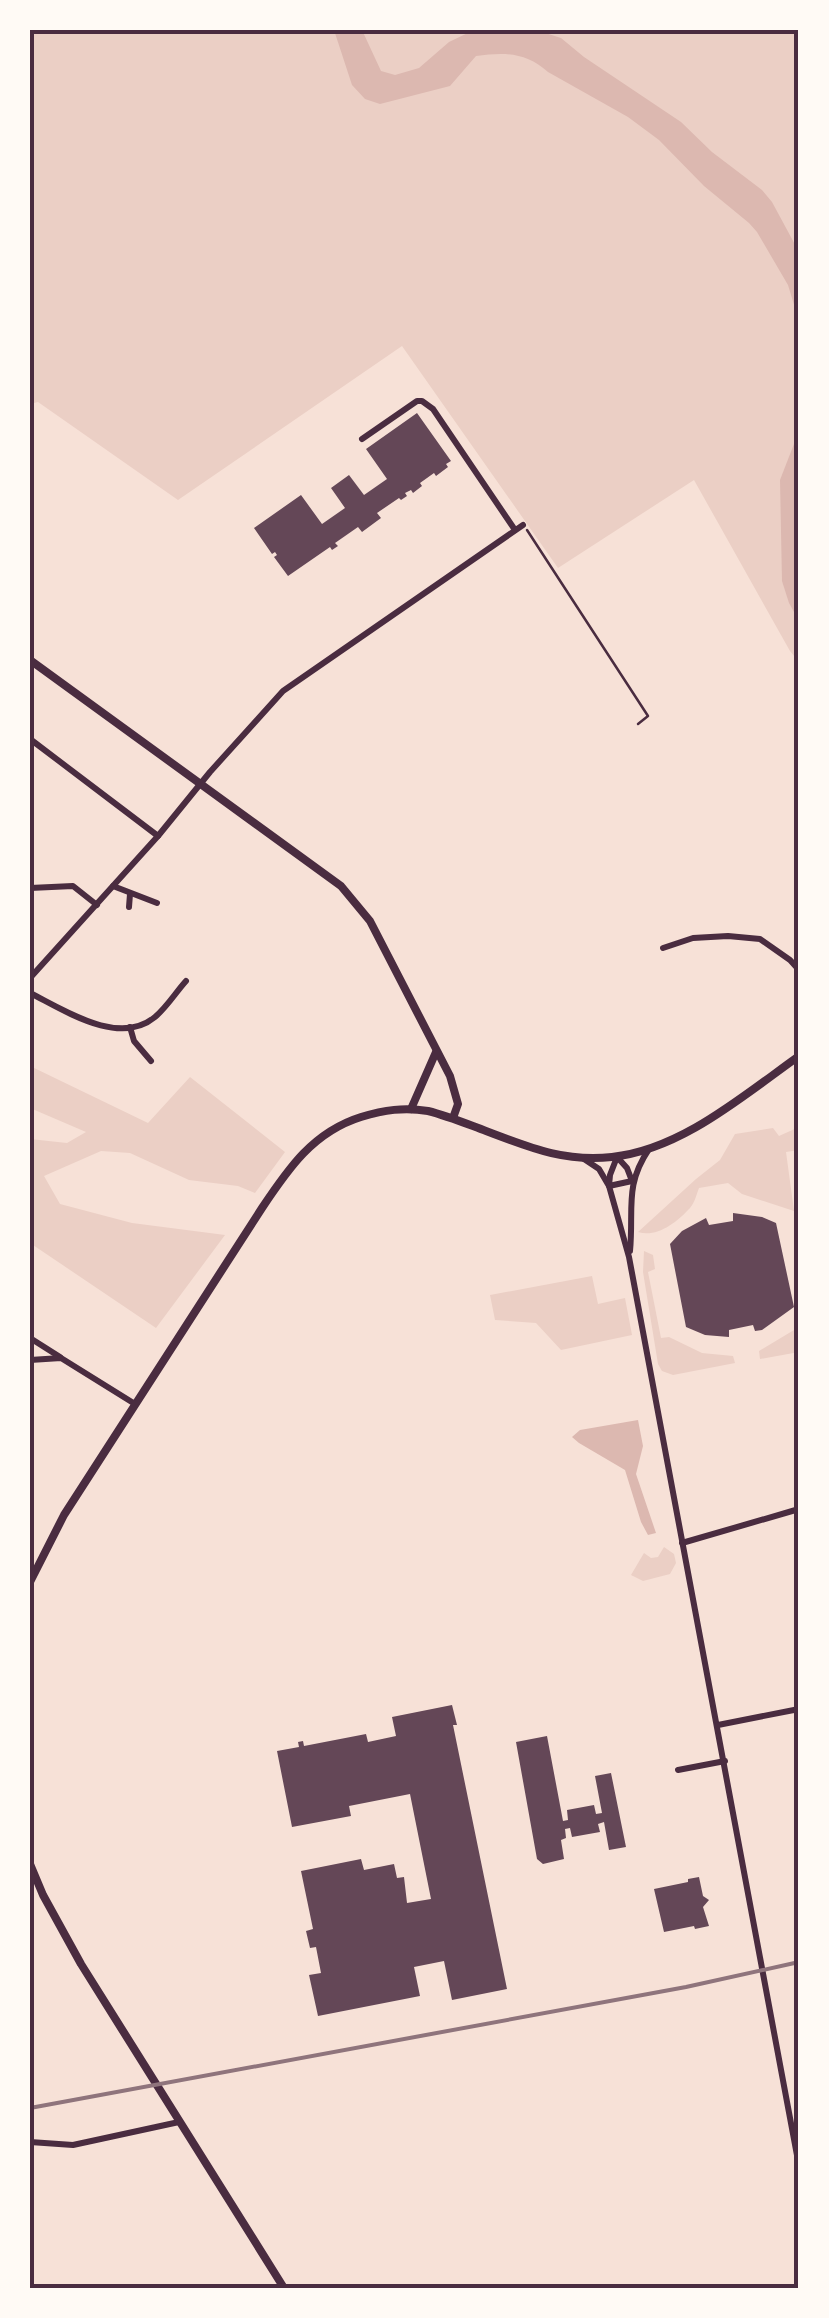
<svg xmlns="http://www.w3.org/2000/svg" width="829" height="2318" font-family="'Noto Sans',sans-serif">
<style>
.green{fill:#ebcfc5}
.water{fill:#dcb8b0}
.building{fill:#644757}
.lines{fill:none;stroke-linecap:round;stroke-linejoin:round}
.path{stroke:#4a2c40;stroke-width:2.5}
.minor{stroke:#4a2c40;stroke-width:6}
.tertiary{stroke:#4a2c40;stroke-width:8}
.rail{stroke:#8f747c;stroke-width:4}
.neatline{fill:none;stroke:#4a2c40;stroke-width:4}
</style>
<rect width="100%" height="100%" fill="#f7e1d7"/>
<g class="green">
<path d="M30,30h769v632l-9,-11 -96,-171 -136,88 -156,-222 -224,154 -140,-98 -8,2z"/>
<path d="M30,1066l118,57 42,-46 95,75 -30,41 -17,-7 -49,-6 -59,-27 -29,-2 -57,25 16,28 72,19 93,12 -69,93 -123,-83 -3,3v-109l37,4 19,-11 -56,-24z"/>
<path d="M799,1127v23l-13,2 8,59 -52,-17 -14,-11 -29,5c-3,8 -5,17 -11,22 -12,13 -32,28 -50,22l58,-53 24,-19 15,-26 38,-6 6,8z"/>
<path d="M644,1251l9,4 2,14 -7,3 13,66 8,-1 33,16 31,3 2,7 -62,12 -11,-4 -4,-7 -15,-92z"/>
<path d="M592,1276l6,28 27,-6 7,37 -71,15 -25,-27 -41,-3 -5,-25z"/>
<path d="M799,1327v25l-39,7 -1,-8z"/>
<path d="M664,1547l10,7 2,9 -6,11 -27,7 -12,-6 13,-22 7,5 7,-1z"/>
</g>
<g class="water">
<path d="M334,30h28l19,41 14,4 24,-7 30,-26 25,-12h62l25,8 23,19 97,65 31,30 50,38 10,12 27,50v69l-11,-36 -31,-53 -8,-9 -45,-37 -45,-46 -31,-23 -80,-45c-22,-20 -44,-20 -72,-16l-26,30 -70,18 -15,-5 -13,-14z"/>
<path d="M799,431v190l-10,-18 -7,-22 -2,-101z"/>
<path d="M638,1420l5,26 -7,28 20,59 -8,2 -7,-13 -16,-52 -46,-27 -7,-6 8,-7z"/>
</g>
<g class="building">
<path d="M417,413l34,48 -5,3 2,3 -12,9 -2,-3 -14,10 2,3 -9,7 -2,-3 -6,3 2,3 -6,4 -2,-2 -22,15 4,5 -19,14 -4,-5 -23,16 3,3 -6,4 -2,-3 -42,29 -14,-19 3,-2 -2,-3 -3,2 -18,-26 47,-33 21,29 23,-16 -14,-20 18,-13 15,20 23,-16 -21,-30z"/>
<path d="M733,1213l29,4 14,6 18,84 -32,23 -7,1 -2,-6 -24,5v7l-24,-2 -19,-8 -16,-83 12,-13 24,-13 3,7 24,-4z"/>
<path d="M452,1705l5,20h-4l54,264 -55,11 -8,-39 -30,6 6,29 -102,20 -9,-41 12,-2 -5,-26 -6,1 -4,-17 7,-2 -12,-58 60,-12 3,11 30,-6 3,14 7,-1 3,26 24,-4 -21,-105 -61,12 2,10 -59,11 -15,-76 22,-4 -1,-5 5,-1 1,5 62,-12 2,8 28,-6 -4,-19z"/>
<path d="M547,1736l16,85 5,-1 -1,-10 27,-5 2,9 6,-1 -7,-37 16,-3 15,74 -17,3 -5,-28 -6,2 2,8 -28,5 -2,-9 -5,1 1,9 -5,2 3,19 -21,5 -6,-5 -21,-117z"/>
<path d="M699,1877l4,19 6,4 -6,7 6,19 -14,3 -1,-3 -30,6 -10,-43 34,-7v-3z"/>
</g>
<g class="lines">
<path class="path" d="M527,530l121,186 -10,8"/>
<g class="minor">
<path d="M362,439l55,-38h5l11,8 82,121"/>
<path d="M30,739l128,97"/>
<path d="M113,886l44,17"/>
<path d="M30,888l43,-2 24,19"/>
<path d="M129,907l1,-13"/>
<path d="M663,948l30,-10 35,-2 32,3 30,21 9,10"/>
<path d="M30,978l128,-142 52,-64 73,-81 240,-166"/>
<path d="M30,993c34,17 89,54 125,24 12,-10 21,-25 31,-36"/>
<path d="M130,1027l4,14 17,20"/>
<path d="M584,1159l15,10 10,17 23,-5"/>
<path d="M632,1181l-5,-13 -10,-11 -7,18 -1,11 20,71 170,909"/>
<path d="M630,1251c4,-42 -6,-65 19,-102"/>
<path d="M30,1338l30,19"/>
<path d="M30,1360l31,-2 74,46"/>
<path d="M682,1543l117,-34"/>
<path d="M718,1725l81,-16"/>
<path d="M678,1770l47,-9"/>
<path d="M30,2142l43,3 106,-23"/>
</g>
<g class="tertiary">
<path d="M30,660l311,226 29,35 80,155 8,28 -5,14"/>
<path d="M411,1109l25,-57"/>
<path d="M30,1582l34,-67 198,-307c26,-39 51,-76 99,-91 23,-7 43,-10 67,-6 20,5 39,13 58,20 45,17 78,31 126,26 69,-7 132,-62 187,-101"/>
<path d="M30,1864l13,31 38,69 203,324"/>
</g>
<path class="rail" d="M30,2108l656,-121 113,-25"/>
</g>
<rect width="829" height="2318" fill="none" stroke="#fffaf5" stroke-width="65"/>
<rect x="32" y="32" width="764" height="2254" class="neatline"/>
</svg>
